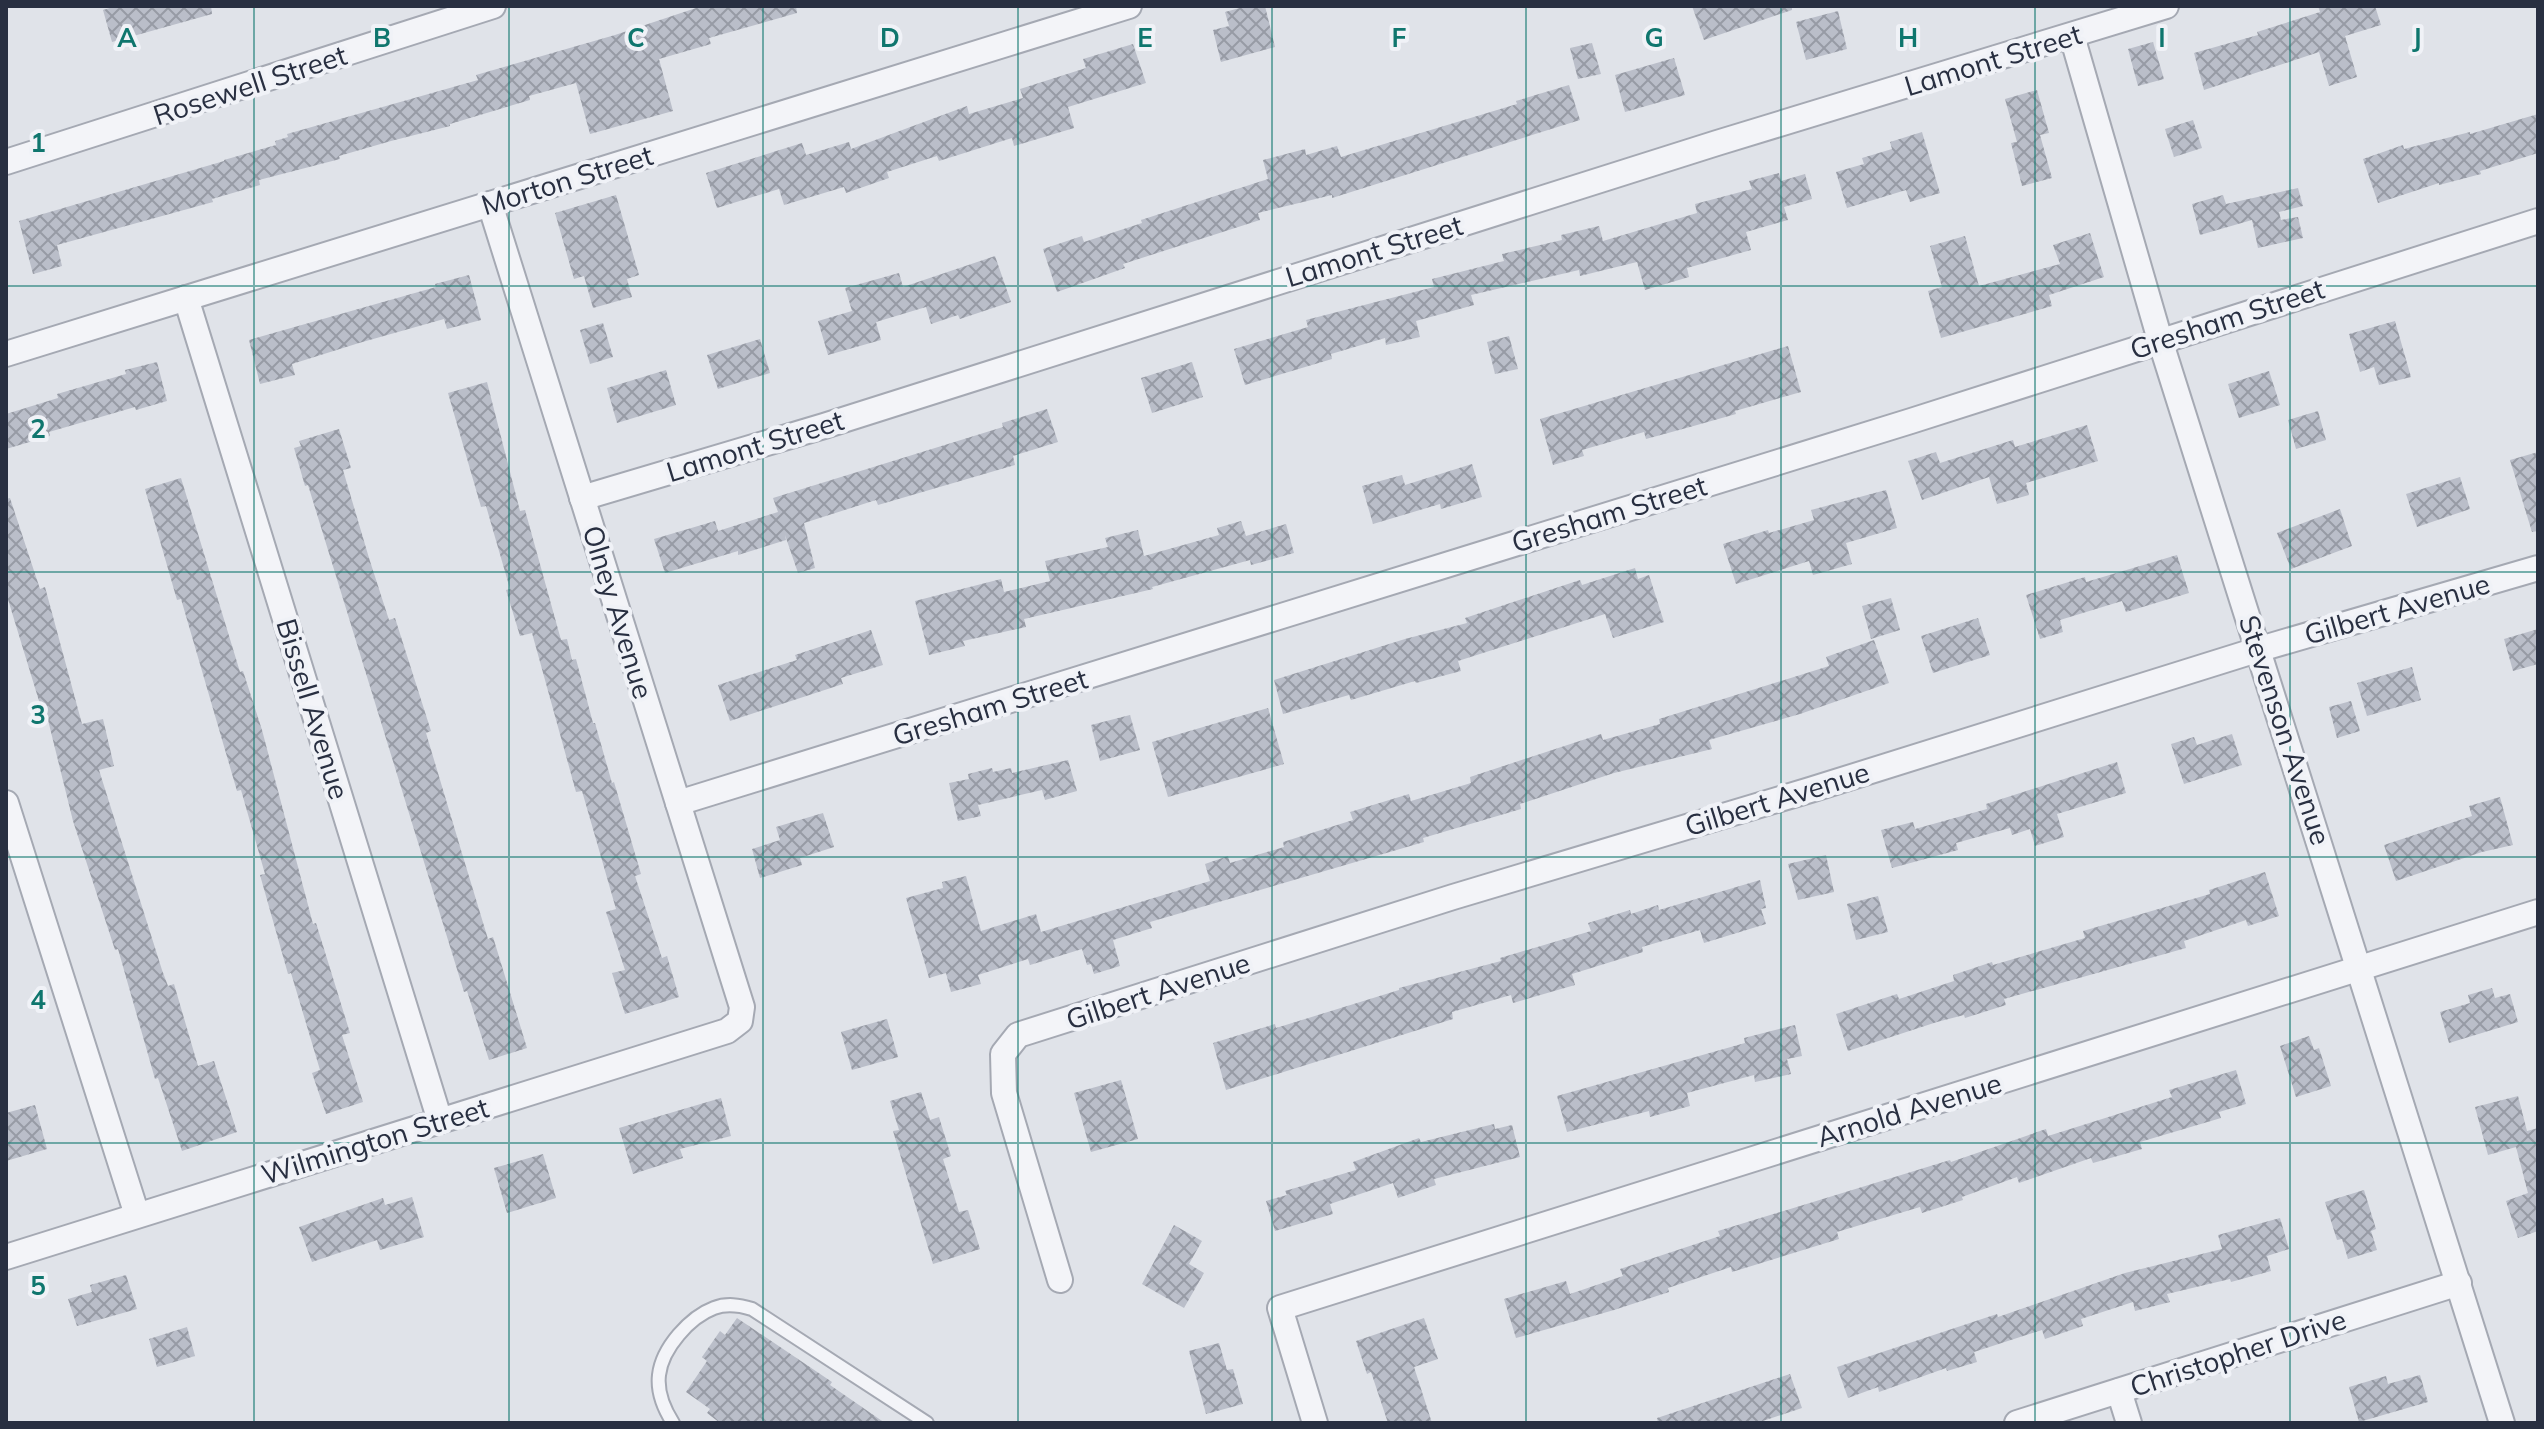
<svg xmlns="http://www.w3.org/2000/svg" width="2544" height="1429" font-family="Mulish,sans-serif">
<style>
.building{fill:url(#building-cross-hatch)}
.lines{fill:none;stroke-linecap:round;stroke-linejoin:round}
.service-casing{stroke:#a5a9b3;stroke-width:16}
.minor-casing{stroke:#a5a9b3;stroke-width:28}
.service{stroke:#f3f4f8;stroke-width:12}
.minor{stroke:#f3f4f8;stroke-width:24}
.grid{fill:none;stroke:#0f766e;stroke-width:2;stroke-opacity:0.55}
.labels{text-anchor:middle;stroke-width:8;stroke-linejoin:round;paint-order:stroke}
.street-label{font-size:28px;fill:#282f41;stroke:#f0f2f7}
.grid-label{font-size:26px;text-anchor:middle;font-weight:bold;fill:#0f766e;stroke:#f0f2f7;stroke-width:8;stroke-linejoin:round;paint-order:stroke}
</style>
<defs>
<pattern id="building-cross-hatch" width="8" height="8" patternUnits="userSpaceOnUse" patternTransform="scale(2)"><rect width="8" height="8" fill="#babec9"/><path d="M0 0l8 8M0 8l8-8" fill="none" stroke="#979ba5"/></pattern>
</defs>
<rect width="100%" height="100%" fill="#e0e3e9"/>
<g class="building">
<path d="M117,6h94l1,8 -100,28 -9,-32z"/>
<path d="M702,6h94l1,7 -88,25 2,6 -52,15 14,52 -83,23 -14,-51 -47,13 1,4 -80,24v2l-59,15 -52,15 1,3 -81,21 1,5 -48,14 1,3 -156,43 5,21 -29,8 -14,-53 205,-60v-1l52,-15 -1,-4 13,-4 -1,-3 191,-54 -2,-5 139,-40z"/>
<path d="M1247,6h18l10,41 -54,15 -8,-32 16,-4 -4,-14z"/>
<path d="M1692,6h100v4l-88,30z"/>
<path d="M2318,6h57l6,19 -36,11 12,41 -28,9 -10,-34 -115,38 -10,-37 64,-18 -1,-3 63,-20z"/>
<path d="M1838,11l9,38 -41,11 -10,-38z"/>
<path d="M2153,42l11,37 -26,7 -10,-37z"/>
<path d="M1592,43l9,31 -23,5 -8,-31z"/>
<path d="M1133,44l13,39 -78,24 6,21 -60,18 -2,-8 -73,23 -2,-5 -50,16 2,6 -43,15 -2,-6 -60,18 -5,-16 -62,19 -11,-35 96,-30 4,12 43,-13 2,7 116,-43 2,8 54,-16 -3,-9 66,-21 -3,-9z"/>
<path d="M1674,58l11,37 -60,17 -10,-37z"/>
<path d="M1569,85l11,35 -248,78v-3l-74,18 2,7 -137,44 2,4 -68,24 -14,-43 39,-13 2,6 58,-19 -1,-3 127,-41 -5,-19 42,-11 1,6 31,-9 4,11 176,-53 -1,-3z"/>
<path d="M2037,90l12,43 -9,2 12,43 -30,8 -11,-43 6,-1 -12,-43z"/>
<path d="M2538,114v39l-58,18 1,3 -42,11v-2l-61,20 -15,-44 40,-14 1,4 66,-17v2z"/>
<path d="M2193,120l9,28 -28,9 -9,-28z"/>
<path d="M1922,132l18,61 -30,9 -4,-12 -59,18 -11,-36 28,-8 -2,-6 30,-9 -2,-7z"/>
<path d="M1779,173l2,8 24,-7 7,25 -28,8 4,13 -42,12 5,18 -64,18 2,9 -44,13 -8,-28 -57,14 -1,-6 -108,25 3,10 -58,16 4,16 -34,8 -1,-7 -54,16 1,5 -87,26 -11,-36 74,-22 -2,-7 128,-33 -2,-8 72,-18 -2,-7 60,-14 -1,-5 38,-9 4,15 94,-28 -2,-9 57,-15 -3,-8z"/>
<path d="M2298,188l5,18 -24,6 2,8 17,-3 5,21 -45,10 -6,-28 -52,15 -8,-31 31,-9 3,9z"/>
<path d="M616,195l23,80 -12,4 5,18 -39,11 -9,-32 -10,3 -19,-66z"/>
<path d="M2090,233l14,44 -55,18 3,11 -111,32 -13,-47 14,-4 -12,-41 35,-10 14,50 81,-22 -7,-19z"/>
<path d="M995,256l16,46 -51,17 -2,-4 -27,9 -5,-17 -50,15 5,18 -53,15 -10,-34 34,-10 -7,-23 54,-15 4,14z"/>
<path d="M469,275l12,45 -34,9 -3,-10 -85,24 -67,21 3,11 -35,9 -11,-44 187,-53 -1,-3z"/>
<path d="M2395,321l16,56 -32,8 -5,-18 -14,5 -11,-38z"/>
<path d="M603,323l10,34 -23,7 -10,-34z"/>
<path d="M1509,336l9,33 -23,5 -8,-32z"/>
<path d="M760,339l10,34 -52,16 -11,-34z"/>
<path d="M1788,346l13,46 -66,19 1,3 -46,13 -44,12 -2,-7 -41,12 -21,6 2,6 -31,9 -13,-46z"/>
<path d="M157,362l10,39 -31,9 -1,-3 -86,25 1,4 -44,13v-35l52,-16 -1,-4 69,-20 -1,-4z"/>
<path d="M1192,362l11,35 -51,16 -11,-35z"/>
<path d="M666,370l10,35 -59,18 -10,-35z"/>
<path d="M2269,371l11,34 -41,13 -11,-34z"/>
<path d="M487,382l33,129 5,-1 36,130 6,-1 5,21 4,-1 17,64h2l17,60 2,-1 27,92 -6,2 27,82 5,-2 12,41 -54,17 -13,-41 13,-3 -19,-58 10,-3 -21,-73 -13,-45 -6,1 -44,-159 -12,3 -14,-46 4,-1 -24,-83 -5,1 -33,-114z"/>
<path d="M1047,409l11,33 -45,14 2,9 -137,40 -2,-5 -72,23 11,45 -17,5 -13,-38 1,5 -48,15v-4l-73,22 -11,-34 61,-18 3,10 60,-19 -5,-14 230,-71 -1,-4z"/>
<path d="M2318,411l8,29 -30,9 -8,-29z"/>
<path d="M2087,425l11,36 -72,22 3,12 -32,9 -8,-27 -67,23 -14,-39 28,-9 4,11 73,-23 2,7z"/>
<path d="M339,429l12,39 -8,2 26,88 20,62 6,-2 36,113 -5,2 38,127 24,79 5,-2 34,111 -38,12 -22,-69 -3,1 -156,-507 -3,1 -11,-38 7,-2 -2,-5z"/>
<path d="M2538,452v79l-6,1 -22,-72z"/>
<path d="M1472,464l10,33 -41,12 -1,-5 -67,20 -11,-38 40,-11 3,10z"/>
<path d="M2460,477l10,32 -53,18 -11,-33z"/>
<path d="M181,478l59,194 3,-1 19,59 51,194 3,-1 34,110 -8,2 21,67 -37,12 -14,-41 8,-3 -29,-97 -3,1 -28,-99 5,-1 -24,-84 -4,1 -56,-192 -4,1 -32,-111z"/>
<path d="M1886,490l11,38 -51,15 6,21 -39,11 -4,-14 -73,23 -13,-40 45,-14 1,3 45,-13 -3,-10z"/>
<path d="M10,498l30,91 5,-2 37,137 21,-5 11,47 -15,4 63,200 6,16 6,-2 24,82 16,-5 23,71 -55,19 -24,-73 -3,1 -37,-130 -3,1 -42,-129 -27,-109 -3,2 -37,-121v-94z"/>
<path d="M2340,509l12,37 -61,23 -14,-36z"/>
<path d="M1241,521l5,15 40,-12 8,29 -43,12 -1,-5 -98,27 1,2 -129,30 2,8 -63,14 2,5 -36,9 -14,-54 86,-22 3,13 46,-11 -5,-20 63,-14 -3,-9 33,-8 6,26 75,-21 -2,-7z"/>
<path d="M2177,555l12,38 -63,19 -4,-11 -62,19 3,12 -23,7 -14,-44 59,-18 1,5z"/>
<path d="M1635,568l3,11 11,-4 15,47 -51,16 -8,-24 -147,47 3,10 -45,12 -1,-2 -64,19 -2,-5 -66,19 -9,-34 131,-41 62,-16 -2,-5 115,-38 2,5z"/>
<path d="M1891,598l9,32 -29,9 -9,-33z"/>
<path d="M1978,618l12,37 -57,18 -12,-37z"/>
<path d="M2538,629v35l-25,7 -9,-32z"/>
<path d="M871,630l12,35 -42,13 2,6 -113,37 -12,-36 79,-25 -2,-5z"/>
<path d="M1874,640l15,43 -89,31 -91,26 3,9 -98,24 -94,31 1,5 -98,29 1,4 -274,80 2,6 -39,12 7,26 -26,8 -3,-10 -4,1 -5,-16 -52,16 -2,-6 -50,16 3,9 -30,8 -5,-19 -17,5 -23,-80 37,-10 -1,-6 24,-6 15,55 55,-17 5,18 169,-51 -5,-17 23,-8 2,7 54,-16 -1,-5 70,-22 -3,-8 59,-18 2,7 60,-18 -1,-6 131,-43 2,6 57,-16 -1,-5 170,-53 -3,-9z"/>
<path d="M2412,667l9,33 -54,16 -10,-33z"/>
<path d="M2351,701l9,30 -23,7 -8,-31z"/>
<path d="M1268,708l16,56 -116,33 -16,-55z"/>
<path d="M1130,715l10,35 -40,11 -9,-36z"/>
<path d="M2232,734l10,31 -58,19 -13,-40 23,-7 3,8z"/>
<path d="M1068,760l9,31 -32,9 -3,-10 -64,15 3,11 -23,5 -9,-38 20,-4 -1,-5 24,-6 1,4 18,-4 1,5z"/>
<path d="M2117,762l9,31 -69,21 7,23 -29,9 -5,-17 -18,6 -2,-7 -54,15 2,7 -66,18 -11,-38 32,-8 2,7 72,-20 -1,-5z"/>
<path d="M2500,797l13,48 -31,7 -86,29 -12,-36 88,-29 -3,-10z"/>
<path d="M823,813l11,34 -34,11 2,7 -42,13 -8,-29 28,-9 -4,-13z"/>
<path d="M1826,855l8,37 -36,8 -10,-36z"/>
<path d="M2265,872l14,44 -31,10 -2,-6 -62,21 2,7 -182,51 2,6 -41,13 -1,-3 -27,7 -89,29 -12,-37 61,-20 2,5 55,-18 -1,-6 39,-13 1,3 92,-27 -2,-7 127,-37 -1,-4z"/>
<path d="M1760,880l6,28 -5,1 5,15 -62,19 -4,-13 -58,17 1,5 -71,22 3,11 -62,18 -2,-8 -59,17 1,7 -227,71 -13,-47 62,-19 1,4 123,-38v-2l102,-27 -1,-3 91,-27 -3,-8 42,-13 1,4 27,-9 1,5z"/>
<path d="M1878,896l10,36 -32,8 -9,-36z"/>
<path d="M2492,988l3,10 15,-4 8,28 -69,21 -9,-31 30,-9 -2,-8z"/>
<path d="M887,1019l11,38 -46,13 -11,-38z"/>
<path d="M1795,1025l7,31 -15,3 4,15 -36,8 -1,-7 -67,18 3,13 -40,11 -1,-6 -82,21 -10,-36 188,-53 -1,-5z"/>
<path d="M2309,1036l5,14 5,-2 12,38 -35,11 -16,-51z"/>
<path d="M2236,1070l10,34 -27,8 2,6 -81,24 2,7 -49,14 -2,-5 -72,25 -2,-6 -55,20 1,3 -41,13 -2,-6 -83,25 2,7 -107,33 -1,-5 -63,21 1,4 -55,18 -98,28 -12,-39 62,-18 4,13 53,-18 -3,-7 100,-33 -2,-5 232,-71 1,2 95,-33 2,7 124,-39 -3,-7z"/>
<path d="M1121,1080l17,59 -47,13 -17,-59z"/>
<path d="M921,1092l9,28 9,-3 12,39 -8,3 16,53 9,-2 12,39 -47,15 -40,-133 6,-1 -9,-29z"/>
<path d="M2518,1096l9,35 11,-3v103l-20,7 -12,-37 22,-8 -12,-46 -28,8 -13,-48z"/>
<path d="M721,1098l10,38 -51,13 3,9 -50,16 -14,-46z"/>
<path d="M35,1105l12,44 -41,12v-48z"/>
<path d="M1494,1124l1,5 17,-4 8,32 -86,22 2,6 -38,13 -5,-15 -63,21 3,10 -58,17 -9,-30 21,-6 -2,-4 71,-21 -3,-8 66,-24 2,4z"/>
<path d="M543,1154l13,44 -49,15 -13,-45z"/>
<path d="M2364,1190l12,39 -5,2 6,19 -29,9 -6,-20 -5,1 -12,-38z"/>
<path d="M412,1197l12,40 -44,13 -3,-10 -65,22 -13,-35 84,-29 2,7z"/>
<path d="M2280,1218l9,31 -22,7 4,15 -40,11 -1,-3 -63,15 3,8 -35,9 -2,-9 -52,17 2,7 -38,13 -3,-9 -68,22 3,10 -30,9 -1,-3 -67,24 -1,-5 -30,11 -11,-31 160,-53 1,3 127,-44 97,-24 -4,-14z"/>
<path d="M1174,1225l28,16 -13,23 15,9 -20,35 -42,-24z"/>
<path d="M126,1275l11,34 -60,17 -9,-27 24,-7 -2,-7z"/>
<path d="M737,1318l95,64 -2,3 55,38h-165l-13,-10 3,-4 -24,-17 21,-31 -5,-4 18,-26 5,4z"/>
<path d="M1424,1318l14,41 -24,8 18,56h-44l-17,-51 -4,2 -11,-33z"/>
<path d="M187,1327l8,29 -38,11 -8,-28z"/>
<path d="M1219,1343l8,27 6,-1 10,35 -37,10 -17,-63z"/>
<path d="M1790,1374l12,34 -45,15h-99l-1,-5z"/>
<path d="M2420,1375l8,27 -69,20 -10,-35 37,-11 2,8z"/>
</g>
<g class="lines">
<g class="service-casing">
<path id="service" d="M673,1423c-9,-14 -16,-31 -14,-48 3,-27 31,-58 55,-67 13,-5 25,-3 38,1l175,114"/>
</g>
<g class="minor-casing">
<g id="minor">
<path d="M2072,36l88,304 342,1083"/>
<path d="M6,162l487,-156"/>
<path d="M186,298l254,823"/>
<path d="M6,354l1123,-348"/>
<path d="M582,498l242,-72 893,-283 449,-137"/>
<path d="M6,803l131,412"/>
<path d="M678,803l1233,-382 627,-200"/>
<path d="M6,1257l721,-226 13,-10 2,-14 -252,-803"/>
<path d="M1060,1280l-56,-187 -1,-39 15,-19 435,-138 357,-107 450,-141 278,-81"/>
<path d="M2119,1391l10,32"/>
<path d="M1315,1423l-35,-115 1258,-396"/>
<path d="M2017,1423l442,-140"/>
</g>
</g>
<use href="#service" class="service"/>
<use href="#minor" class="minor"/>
</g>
<path class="grid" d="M254,6v1417M509,6v1417M763,6v1417M1018,6v1417M1272,6v1417M1526,6v1417M1781,6v1417M2035,6v1417M2290,6v1417M6,286h2532M6,572h2532M6,857h2532M6,1143h2532"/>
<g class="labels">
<g class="street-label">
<text transform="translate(1993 60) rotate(-17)" y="10">Lamont Street</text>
<text transform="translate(250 85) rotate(-18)" y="10">Rosewell Street</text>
<text transform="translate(567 180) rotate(-17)" y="10">Morton Street</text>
<text transform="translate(1374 251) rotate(-17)" y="10">Lamont Street</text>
<text transform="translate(2227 319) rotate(-18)" y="10">Gresham Street</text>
<text transform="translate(755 446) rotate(-17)" y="10">Lamont Street</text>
<text transform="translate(1609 514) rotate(-17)" y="10">Gresham Street</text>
<text transform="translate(2397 609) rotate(-16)" y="10">Gilbert Avenue</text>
<text transform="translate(618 612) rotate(73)" y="10">Olney Avenue</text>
<text transform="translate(990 707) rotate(-17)" y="10">Gresham Street</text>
<text transform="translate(313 709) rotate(73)" y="10">Bissell Avenue</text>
<text transform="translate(2285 730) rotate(72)" y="10">Stevenson Avenue</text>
<text transform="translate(1777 799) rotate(-17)" y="10">Gilbert Avenue</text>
<text transform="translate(1158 991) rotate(-18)" y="10">Gilbert Avenue</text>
<text transform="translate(1909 1110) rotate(-17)" y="10">Arnold Avenue</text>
<text transform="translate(375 1141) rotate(-17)" y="10">Wilmington Street</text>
<text transform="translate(2238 1353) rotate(-18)" y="10">Christopher Drive</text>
</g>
</g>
<g class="grid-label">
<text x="127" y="47">A</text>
<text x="382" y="47">B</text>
<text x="636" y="47">C</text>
<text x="890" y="47">D</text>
<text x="1145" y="47">E</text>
<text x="1399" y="47">F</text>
<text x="1654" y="47">G</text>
<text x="1908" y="47">H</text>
<text x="2162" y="47">I</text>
<text x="2417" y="47">J</text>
<text x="38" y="152">1</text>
<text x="38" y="438">2</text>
<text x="38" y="724">3</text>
<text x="38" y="1009">4</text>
<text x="38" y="1295">5</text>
</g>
<rect width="2544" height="1429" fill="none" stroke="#282f41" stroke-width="16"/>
</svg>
